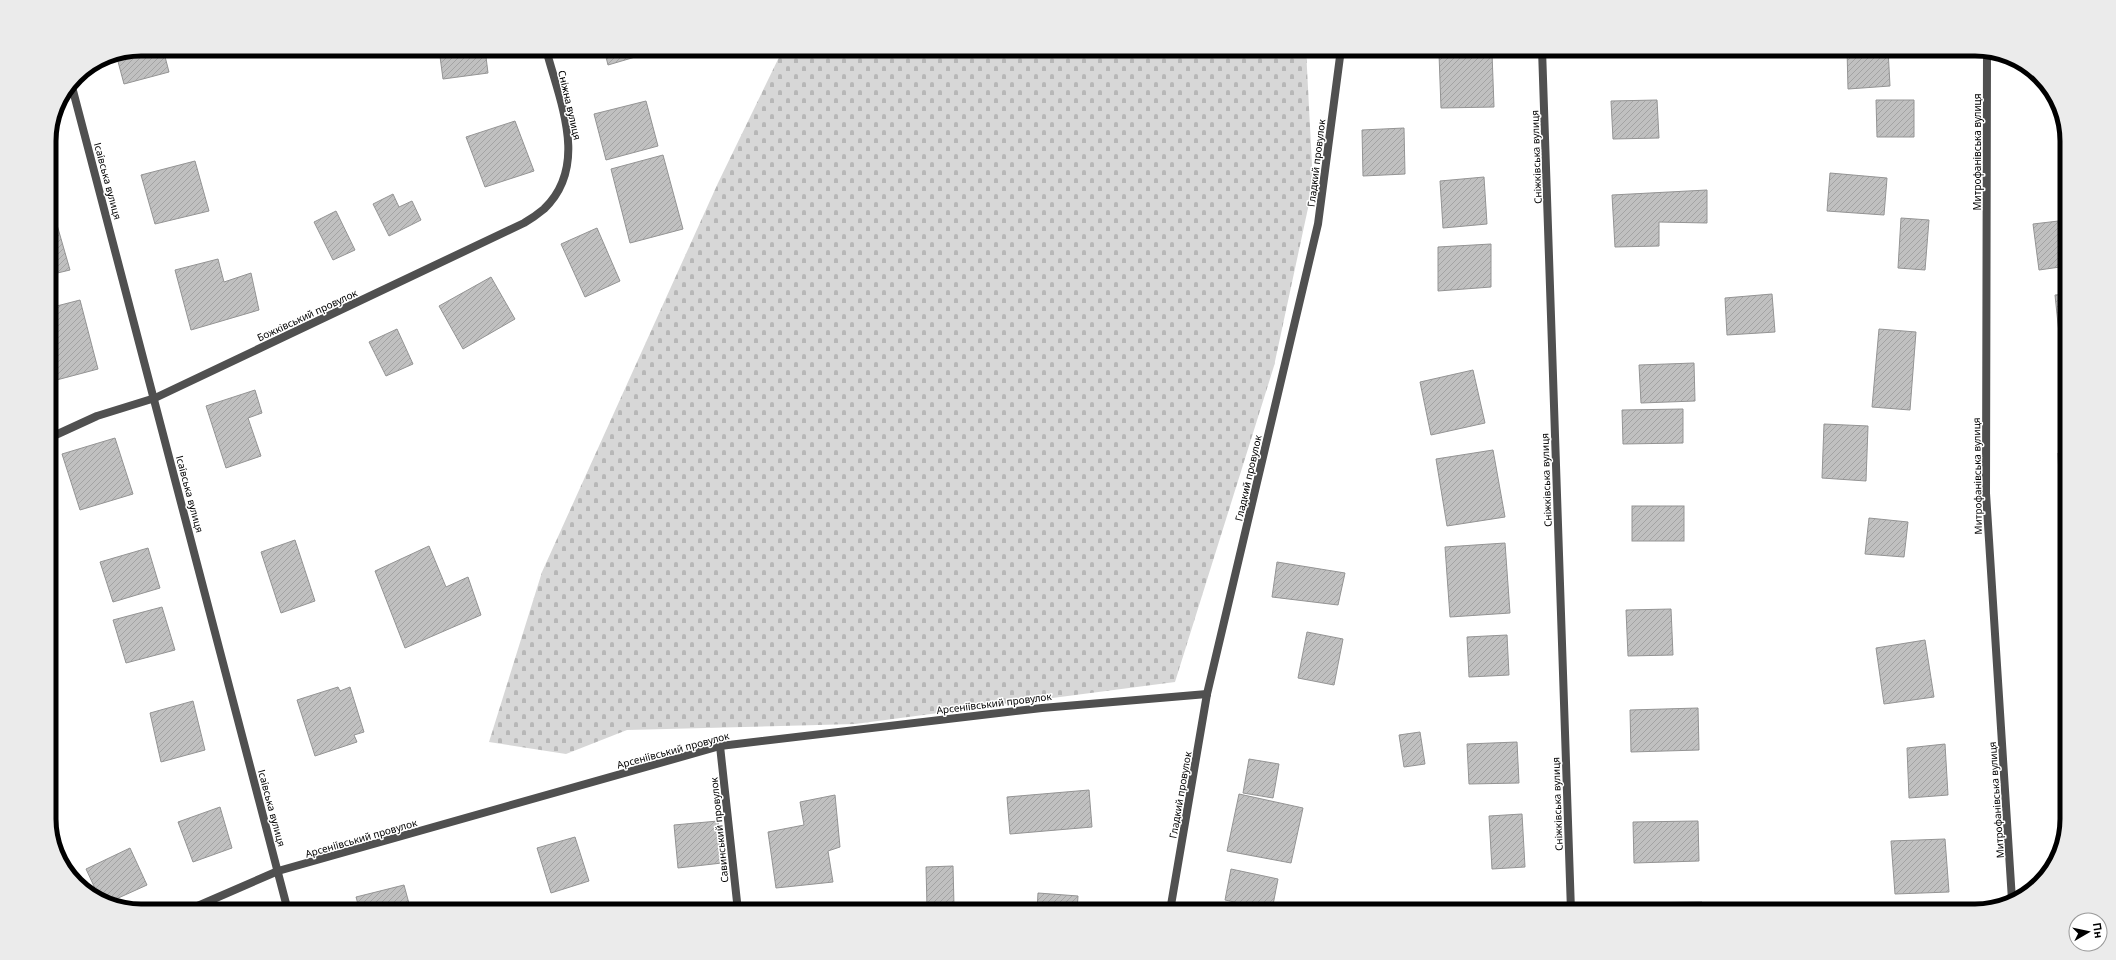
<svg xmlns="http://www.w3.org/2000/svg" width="2116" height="960" font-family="'Noto Sans',sans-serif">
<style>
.cemetery{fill:url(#cemetery-stones)}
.building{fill:url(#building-hatch);stroke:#949494}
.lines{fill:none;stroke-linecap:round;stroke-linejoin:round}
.street{stroke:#505050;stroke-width:8}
.labels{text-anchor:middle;stroke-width:3;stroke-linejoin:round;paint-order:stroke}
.street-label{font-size:10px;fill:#000;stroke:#fff}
.rim{fill:none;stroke:#000;stroke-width:5}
</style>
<defs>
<pattern id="cemetery-stones" width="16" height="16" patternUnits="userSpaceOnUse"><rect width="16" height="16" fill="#d7d7d7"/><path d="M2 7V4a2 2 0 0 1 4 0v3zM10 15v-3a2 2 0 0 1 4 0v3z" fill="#b7b7b7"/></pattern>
<pattern id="building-hatch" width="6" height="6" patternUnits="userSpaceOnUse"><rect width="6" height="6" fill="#c0c0c0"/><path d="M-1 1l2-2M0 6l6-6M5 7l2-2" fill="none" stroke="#a3a3a3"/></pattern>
</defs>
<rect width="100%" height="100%" fill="#fff"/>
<path class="cemetery" d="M783,49h523l7,136 -39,181 -99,316 -320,42 -228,6 -61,24 -77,-12 53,-170 176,-389z"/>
<g class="building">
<path d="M141,49h22l6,23 -45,12 -8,-30z"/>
<path d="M439,49h46l3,24 -45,6z"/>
<path d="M604,49h36l2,6 -34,10z"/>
<path d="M1847,49h41l2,37 -42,3z"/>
<path d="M1492,53l2,54 -53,1 -2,-54z"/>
<path d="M1657,100l2,38 -46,1 -2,-38z"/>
<path d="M1876,100h38v37h-37z"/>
<path d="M646,101l12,45 -52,14 -12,-46z"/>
<path d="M515,121l19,50 -49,16 -19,-50z"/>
<path d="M1404,128l1,46 -42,2 -1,-46z"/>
<path d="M663,155l20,74 -53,14 -19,-74z"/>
<path d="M195,161l14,50 -54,13 -14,-49z"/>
<path d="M1830,173l57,5 -3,37 -57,-4z"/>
<path d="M1484,177l3,47 -44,4 -3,-47z"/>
<path d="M1707,190v33l-48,-1v24l-44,1 -3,-52z"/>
<path d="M393,194l6,13 13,-6 9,19 -32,16 -16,-32z"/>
<path d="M49,197l21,73 -21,5z"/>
<path d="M336,211l19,39 -22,10 -19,-38z"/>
<path d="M1901,218l28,2 -4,50 -27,-2z"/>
<path d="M2067,220v46l-28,4 -6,-46z"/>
<path d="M597,228l23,53 -35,16 -24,-53z"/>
<path d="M1491,244v43l-53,4v-44z"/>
<path d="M218,259l6,23 27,-9 8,37 -68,20 -16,-60z"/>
<path d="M491,277l24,42 -52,30 -24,-43z"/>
<path d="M1772,294l3,38 -48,3 -2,-37z"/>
<path d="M2067,294v67l-5,1 -7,-67z"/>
<path d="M80,300l18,69 -49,13v-74z"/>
<path d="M397,329l16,35 -27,12 -17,-34z"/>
<path d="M1879,329l37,3 -6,78 -38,-3z"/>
<path d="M1694,363l1,38 -54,2 -2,-38z"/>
<path d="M1473,370l12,53 -54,12 -11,-53z"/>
<path d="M255,390l7,23 -14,5 13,38 -35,12 -20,-62z"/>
<path d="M1683,409v34l-60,1 -1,-34z"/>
<path d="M1824,424l44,2 -2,55 -44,-3z"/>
<path d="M115,438l18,56 -53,16 -18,-56z"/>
<path d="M1493,450l12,67 -58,9 -11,-67z"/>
<path d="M2067,452v50h-7l-2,-49z"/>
<rect x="1632" y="506" width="52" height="35"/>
<path d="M1869,518l39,4 -4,35 -39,-3z"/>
<path d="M2065,520h2l-1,51z"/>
<path d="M295,540l20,61 -34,12 -20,-61z"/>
<path d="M1505,543l5,70 -60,4 -5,-70z"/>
<path d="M429,546l17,41 22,-10 13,38 -76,33 -30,-77z"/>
<path d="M148,548l12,40 -47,14 -13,-40z"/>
<path d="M1277,562l68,11 -7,32 -66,-8z"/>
<path d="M2062,589h5v33h-4z"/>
<path d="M162,607l13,43 -49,13 -13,-43z"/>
<path d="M1671,609l2,46 -45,1 -2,-46z"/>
<path d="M1307,632l36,7 -9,46 -36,-7z"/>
<path d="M1507,635l2,40 -40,2 -2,-40z"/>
<path d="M1925,640l9,57 -50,7 -8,-56z"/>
<path d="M338,687l2,4 10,-4 14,45 -10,3 3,7 -42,14 -18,-56z"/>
<path d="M193,701l12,49 -44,12 -11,-49z"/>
<path d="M1698,708l1,42 -68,2 -1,-42z"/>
<path d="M1420,732l5,32 -21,3 -5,-32z"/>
<path d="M1517,742l2,41 -50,1 -2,-40z"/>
<path d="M1945,744l3,51 -39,3 -2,-50z"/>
<path d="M1249,759l30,5 -6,34 -30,-5z"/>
<path d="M1089,790l3,37 -82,7 -3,-37z"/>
<path d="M1239,794l64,14 -12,55 -64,-12z"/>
<path d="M835,795l5,52 -12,4 5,31 -57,6 -8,-56 36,-7 -4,-23z"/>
<path d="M220,807l12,41 -39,14 -15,-40z"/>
<path d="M1522,814l3,53 -33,2 -3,-53z"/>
<path d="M718,821l4,42 -44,5 -4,-43z"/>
<path d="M1698,821l1,40 -65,2 -1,-41z"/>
<path d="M575,837l14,44 -38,12 -14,-45z"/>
<path d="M1945,839l4,53 -54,2 -4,-53z"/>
<path d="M130,848l17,37 -42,19 -5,-5 -14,-30z"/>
<path d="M953,866l1,40 -27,1 -1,-40z"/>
<path d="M1231,869l47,10 -6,31 -47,-10z"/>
<path d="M404,885l7,26h-51l-4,-14z"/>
<path d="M1038,893l40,3 -1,15h-40z"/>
<path d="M1702,902v9h-63v-8z"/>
<path d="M721,906l1,5h-26z"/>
</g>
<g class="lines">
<g class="street">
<path d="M1542,49l29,862"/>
<path d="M1987,51l-1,442 26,407"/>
<path d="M71,83l217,828"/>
<path d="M49,438l48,-22 58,-18 369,-175c7,-4 14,-9 20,-14 46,-44 15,-109 2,-160"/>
<path d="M720,746l18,165"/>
<path d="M186,911l92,-40 442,-125 322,-38 165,-14"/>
<path d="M1170,911l37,-217 111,-470 23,-175"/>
</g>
</g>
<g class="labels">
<g class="street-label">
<text transform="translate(570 105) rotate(77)" y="4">Сніжна вулиця</text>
<text transform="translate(1977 152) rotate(-90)" y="4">Митрофанівська вулиця</text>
<text transform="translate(1536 157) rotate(-92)" y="4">Сніжківська вулиця</text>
<text transform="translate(1316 163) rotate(-83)" y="4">Гладкий провулок</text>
<text transform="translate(108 181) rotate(75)" y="4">Ісаївська вулиця</text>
<text transform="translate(307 315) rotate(-25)" y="4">Божківський провулок</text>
<text transform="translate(1977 476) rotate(-91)" y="4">Митрофанівська вулиця</text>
<text transform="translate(1248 478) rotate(-77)" y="4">Гладкий провулок</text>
<text transform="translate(1546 480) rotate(-92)" y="4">Сніжківська вулиця</text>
<text transform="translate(190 494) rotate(75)" y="4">Ісаївська вулиця</text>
<text transform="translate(994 703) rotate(-7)" y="4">Арсеніївський провулок</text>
<text transform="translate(673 750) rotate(-15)" y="4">Арсеніївський провулок</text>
<text transform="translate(1180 795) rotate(-80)" y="4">Гладкий провулок</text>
<text transform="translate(1996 800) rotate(-94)" y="4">Митрофанівська вулиця</text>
<text transform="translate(1557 804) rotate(-92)" y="4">Сніжківська вулиця</text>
<text transform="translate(272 808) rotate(75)" y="4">Ісаївська вулиця</text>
<text transform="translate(719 830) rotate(-96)" y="4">Савинський провулок</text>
<text transform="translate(361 838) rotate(-16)" y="4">Арсеніївський провулок</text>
</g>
</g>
<path d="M0 0H2116V960H0ZM141 56H1975A85 85 0 0 1 2060 141V819A85 85 0 0 1 1975 904H141A85 85 0 0 1 56 819V141A85 85 0 0 1 141 56Z" fill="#ebebeb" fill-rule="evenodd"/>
<path class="rim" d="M141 56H1975A85 85 0 0 1 2060 141V819A85 85 0 0 1 1975 904H141A85 85 0 0 1 56 819V141A85 85 0 0 1 141 56Z"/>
<g transform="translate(2088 932) rotate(81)"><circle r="19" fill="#ffffff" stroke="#999999"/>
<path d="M0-3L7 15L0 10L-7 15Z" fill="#000000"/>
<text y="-6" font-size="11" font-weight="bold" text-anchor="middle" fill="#000000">Пн</text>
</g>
</svg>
